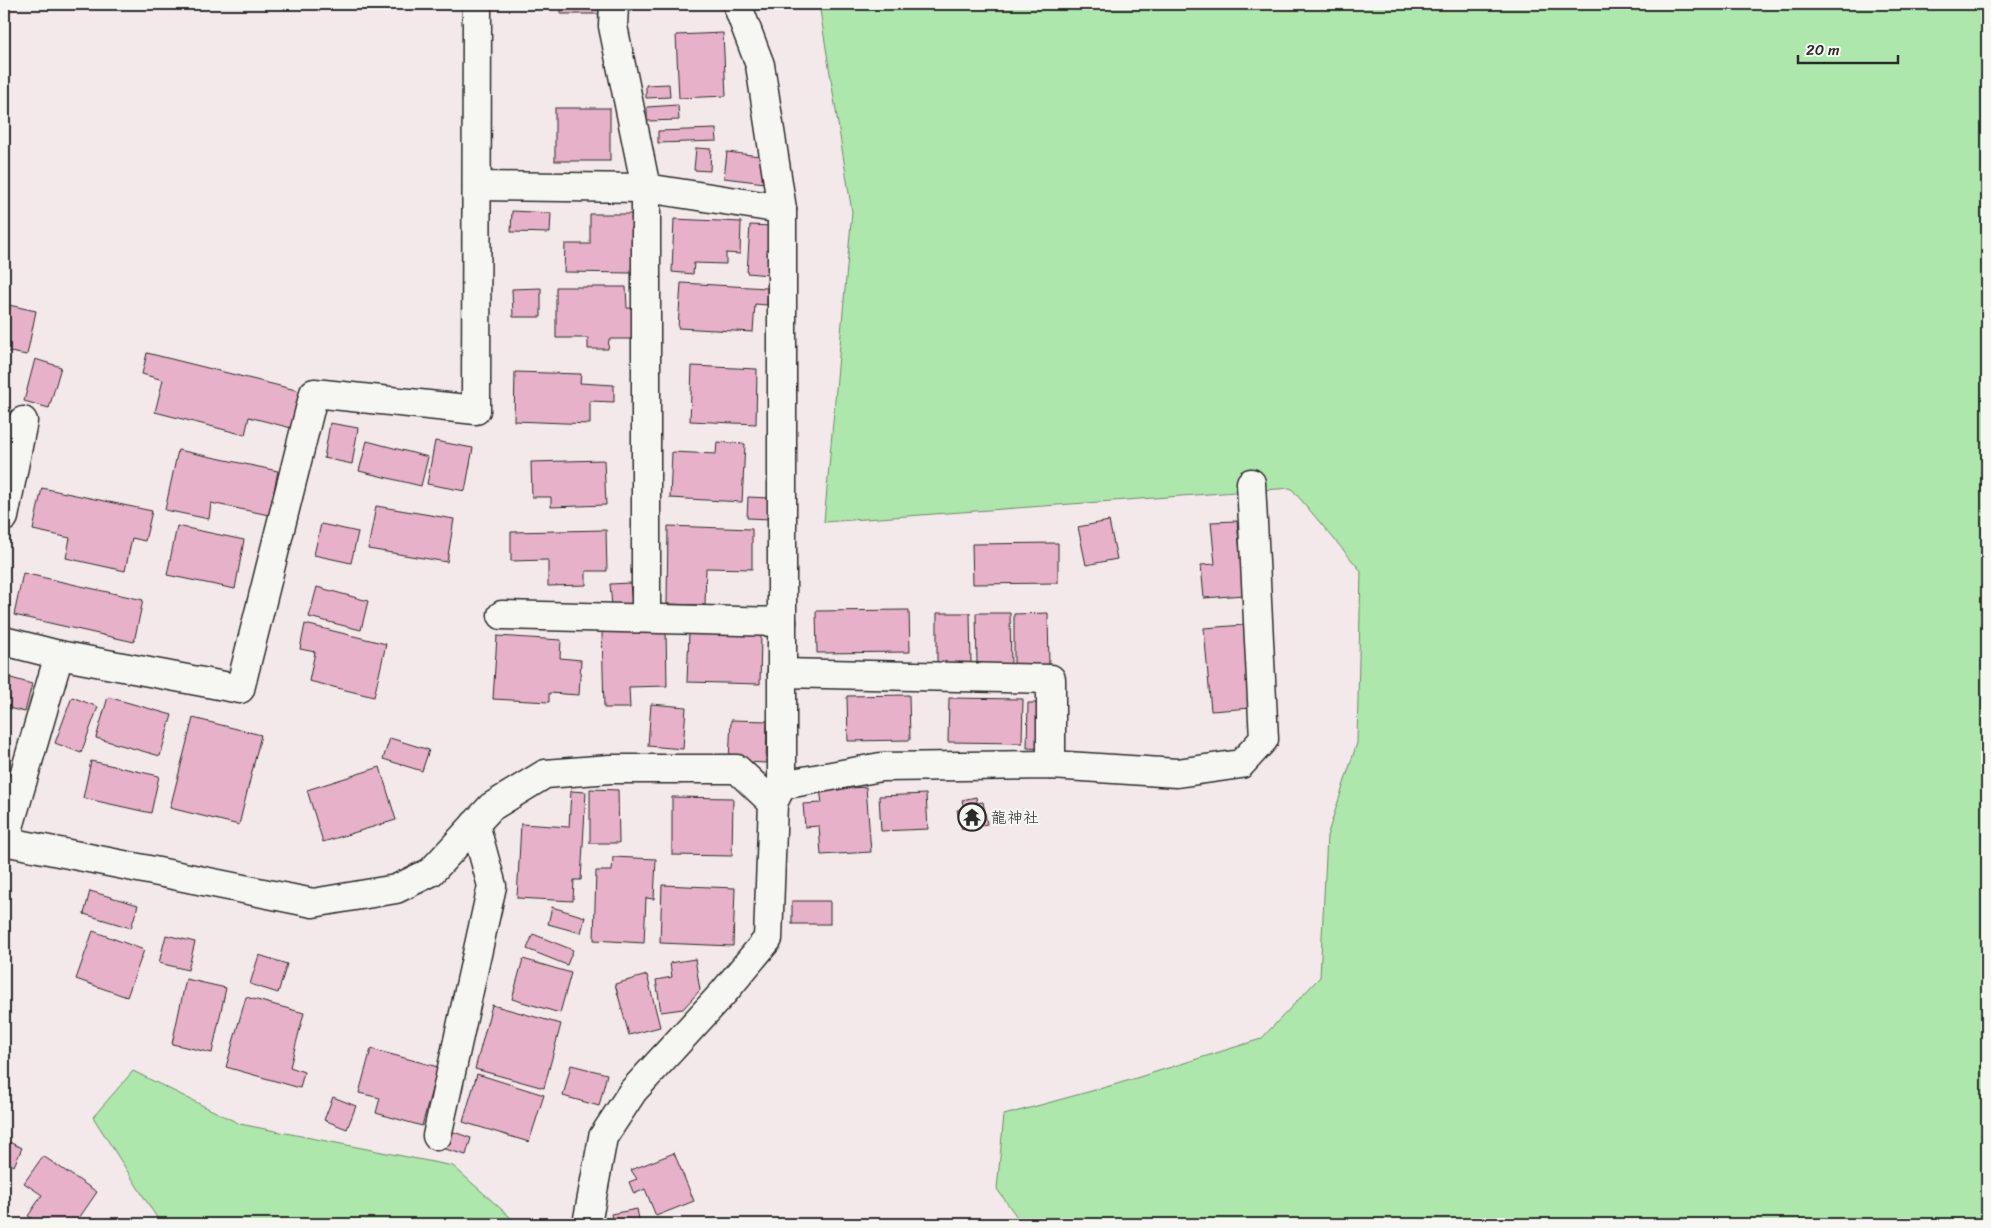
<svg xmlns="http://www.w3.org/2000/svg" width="1991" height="1228" font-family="Sriracha,'Klee One',sans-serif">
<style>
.green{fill:#ade7ab;stroke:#6c896b}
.building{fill:#e7b1c9;stroke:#2b2b2b}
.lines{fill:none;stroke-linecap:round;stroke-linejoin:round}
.minor-casing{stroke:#2b2b2b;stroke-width:31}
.minor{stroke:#f6f6f2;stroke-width:28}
.labels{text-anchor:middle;stroke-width:4.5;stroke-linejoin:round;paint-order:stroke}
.poi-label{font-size:16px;fill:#2b2b2b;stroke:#f6f6f2;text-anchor:start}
</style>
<rect width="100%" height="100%" fill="#f3e8ea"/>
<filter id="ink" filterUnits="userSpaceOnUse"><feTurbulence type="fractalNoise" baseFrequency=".02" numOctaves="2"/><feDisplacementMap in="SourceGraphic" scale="10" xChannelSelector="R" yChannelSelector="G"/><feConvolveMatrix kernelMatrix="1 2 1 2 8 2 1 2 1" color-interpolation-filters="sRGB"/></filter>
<g filter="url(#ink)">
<g class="green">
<path d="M819,4h1168v1220h-965l-25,-35 7,-74 113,-31 144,-45 59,-62 7,-141 30,-93 4,-172 -70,-83 -467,34 28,-310z"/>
<path d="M133,1071l107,53 213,42 65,58h-357l-68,-107z"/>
</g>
<g class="building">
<rect x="561" y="4" width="38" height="10"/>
<path d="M723,33l3,63 -47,2 -3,-63z"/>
<path d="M669,84l1,13 -24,1v-13z"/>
<path d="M678,105l1,15 -32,1v-14z"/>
<rect x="555" y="108" width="55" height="53"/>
<path d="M716,129l1,12 -59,2v-12z"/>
<path d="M696,148l15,1 -1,22 -16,-1z"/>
<path d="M727,152l41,5 -3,26 -41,-5z"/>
<path d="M512,211l39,2 -1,20 -39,-1z"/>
<path d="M590,214h43l-1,59 -68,-1 1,-28h25z"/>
<path d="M674,219l67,3 -1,32 -14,-1v11l-32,-1 -1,11 -21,-2z"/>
<path d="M750,225l22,1 -3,49 -22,-2z"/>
<path d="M681,283l86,5v17l-12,-1 -2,28 -75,-4z"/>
<path d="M556,287h70l1,21 14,1v30h-32l-1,10h-20v-11h-32z"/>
<path d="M541,288v29h-28l-1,-28z"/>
<path d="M4,304l32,7 -9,44 -23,-4z"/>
<path d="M147,353l157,39 -9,37 -46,-12 -4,18 -90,-23 8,-32 -21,-6z"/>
<path d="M35,359l26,8 -12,41 -25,-7z"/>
<path d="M692,366l65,3 -1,55 -66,-3z"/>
<path d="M515,372l66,2 -1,9 34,2v17l-24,-1v23l-76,-3z"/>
<path d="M330,423l28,5 -6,36 -28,-6z"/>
<path d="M367,441l61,16 -7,29 -62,-15z"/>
<path d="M435,441l38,7 -8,43 -38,-7z"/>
<path d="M717,442l28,2 -3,58 -72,-4 2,-46 44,2z"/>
<path d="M178,450l100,21 -9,44 -58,-12 -2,16 -44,-9z"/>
<path d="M604,460l2,45 -55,2v-10h-19l-1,-35z"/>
<path d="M42,488l110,23 -7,30 -13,-3 -7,33 -59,-13 4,-20 -37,-8z"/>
<path d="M748,497l22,1v21l-23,-1z"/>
<path d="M376,506l78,13 -7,43 -79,-13z"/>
<path d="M1109,521l8,38 -31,6 -8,-38z"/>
<path d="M1237,521l7,74 -40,3 -3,-33 14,-1 -4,-42z"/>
<path d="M321,524l37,8 -7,31 -37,-8z"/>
<path d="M177,526l67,14 -9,49 -68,-14z"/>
<path d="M668,526l84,3v40l-46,-1 -1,37 -38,-1z"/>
<path d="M606,530l1,41h-21v14l-38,1v-26l-37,1v-29z"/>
<path d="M1058,543v40l-85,1 -1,-40z"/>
<path d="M23,573l120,27 -9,42 -120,-27z"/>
<path d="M630,583l2,21 -20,2 -2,-22z"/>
<path d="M317,587l51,14 -7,29 -52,-13z"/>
<path d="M909,610l1,42 -93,1 -1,-42z"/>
<path d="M937,613h33l1,52h-34z"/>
<path d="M976,613h34l1,52h-34z"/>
<path d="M1048,613l1,53h-35v-52z"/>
<path d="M305,624l81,20 -12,53 -65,-16 6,-29 -15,-3z"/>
<path d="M1244,625l7,83 -40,3 -7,-83z"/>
<path d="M666,630l1,56 -38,1 1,21h-26l-2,-76z"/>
<path d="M689,633l72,2 -1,49 -73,-2z"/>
<path d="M497,636l64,4 -1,18 21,2 -2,35 -30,-2v9l-56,-3z"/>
<path d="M4,676l28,8 -7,28 -21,-5z"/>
<path d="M909,695l1,45 -62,1 -1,-45z"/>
<path d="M72,697l26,10 -17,46 -26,-10z"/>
<path d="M108,697l64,18 -12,41 -64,-18z"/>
<path d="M949,698l74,1 -1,44 -74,-1z"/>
<path d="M1028,703h16v46l-17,-1z"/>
<path d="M651,704l35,3 -3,42 -35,-3z"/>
<path d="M193,718l68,17 -22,90 -69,-17z"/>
<path d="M731,720l36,1 -1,42 -37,-2z"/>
<path d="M390,738l39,12 -7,21 -39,-12z"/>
<path d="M91,761l68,15 -8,37 -68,-15z"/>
<path d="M380,767l16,53 -73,22 -16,-52z"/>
<path d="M866,787l5,65 -50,3 -2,-29 -14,1 -2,-23 19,-1 -2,-13z"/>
<path d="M590,789l28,1 1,53h-29z"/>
<path d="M571,791l15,1 -5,88h-7l-1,21 -56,-3 4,-74 48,3z"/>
<path d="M926,794l2,35 -47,2 -2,-35z"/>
<path d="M672,797l61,1 -1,58 -60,-1z"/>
<path d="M976,797l1,6 6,-1 4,22 -25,5 -5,-19 7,-1 -2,-9z"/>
<path d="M613,857l43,2 -2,40 -8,-1 -2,45 -50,-3 2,-69h16z"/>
<path d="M662,885l73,3 -2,58 -73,-3z"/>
<path d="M90,891l48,14 -7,23 -47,-14z"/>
<rect x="792" y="901" width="38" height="23"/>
<path d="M552,907l33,10 -4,16 -33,-9z"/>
<path d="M93,931l51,19 -17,47 -51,-18z"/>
<path d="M533,934l40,16 -6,15 -40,-16z"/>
<path d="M166,935l29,7 -7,28 -29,-7z"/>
<path d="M259,955l28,9 -9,29 -28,-9z"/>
<path d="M523,959l48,14 -11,40 -48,-14z"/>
<path d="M695,959l5,31 -17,19 -22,3 -5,-32 16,-3 -2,-14z"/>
<path d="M647,975l13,52 -31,8 -14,-51z"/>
<path d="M186,979l40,9 -14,65 -40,-9z"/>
<path d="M246,997l58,16 -14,54 14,5 -4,16 -74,-21z"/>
<path d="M492,1005l69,19 -17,64 -69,-19z"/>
<path d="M371,1049l67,18 -16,59 -46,-13 4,-15 -21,-5z"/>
<path d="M571,1065l36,9 -8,32 -36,-10z"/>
<path d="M477,1074l67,21 -15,47 -66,-20z"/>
<path d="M333,1097l23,9 -9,23 -23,-9z"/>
<path d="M451,1131l20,7 -5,17 -21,-6z"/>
<path d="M9,1142l13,6 -8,18 -10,-6v-8z"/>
<path d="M674,1153l20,48 -38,15 -11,-27 -11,5 -5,-12 8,-3 -6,-9z"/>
<path d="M43,1156l54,36 -22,32h-34l-13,-8 14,-21 -18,-12z"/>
<path d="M637,1209l3,15h-27l-2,-10z"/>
</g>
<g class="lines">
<g class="minor-casing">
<g id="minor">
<path d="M614,4l-1,22 33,162v430"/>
<path d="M737,4l23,61 22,144v576l-9,18"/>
<path d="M477,186l169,2 136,21"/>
<path d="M4,517l19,-96"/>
<path d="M502,615l280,7"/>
<path d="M4,641l55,14 181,34 74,-296 162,17 1,-406"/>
<path d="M782,673l269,6v86"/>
<path d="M782,785l99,-18 170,-2 126,8 64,-9 23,-25 -13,-256"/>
<path d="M4,841l309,62 83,-14 35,-17 60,-65 54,-33 65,-5h127l36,34 -5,136 -44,53 -91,99 -30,46 -16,87"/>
<path d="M5,841l54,-186"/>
<path d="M437,1136l55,-250 -17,-62"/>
</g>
</g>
<use href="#minor" class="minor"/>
</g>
</g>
<defs>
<g id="temple-ring" transform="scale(1.4375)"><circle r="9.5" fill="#f6f6f2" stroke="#2b2b2b" stroke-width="1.5"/><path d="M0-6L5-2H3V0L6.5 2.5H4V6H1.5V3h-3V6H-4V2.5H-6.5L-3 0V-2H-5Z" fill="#2b2b2b"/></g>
</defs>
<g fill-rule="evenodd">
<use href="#temple-ring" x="972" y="817"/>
</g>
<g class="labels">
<g class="poi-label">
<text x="991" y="823">龍神社</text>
</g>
</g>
<rect width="1991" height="1228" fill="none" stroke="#f6f6f2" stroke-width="20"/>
<rect x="10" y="10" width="1971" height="1208" fill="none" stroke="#2b2b2b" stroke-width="2" filter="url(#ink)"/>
<path d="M1798 55v8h100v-8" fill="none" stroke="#2b2b2b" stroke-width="2.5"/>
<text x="1806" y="55" font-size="15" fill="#2b2b2b" stroke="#f6f6f2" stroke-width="4" paint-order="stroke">20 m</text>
</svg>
